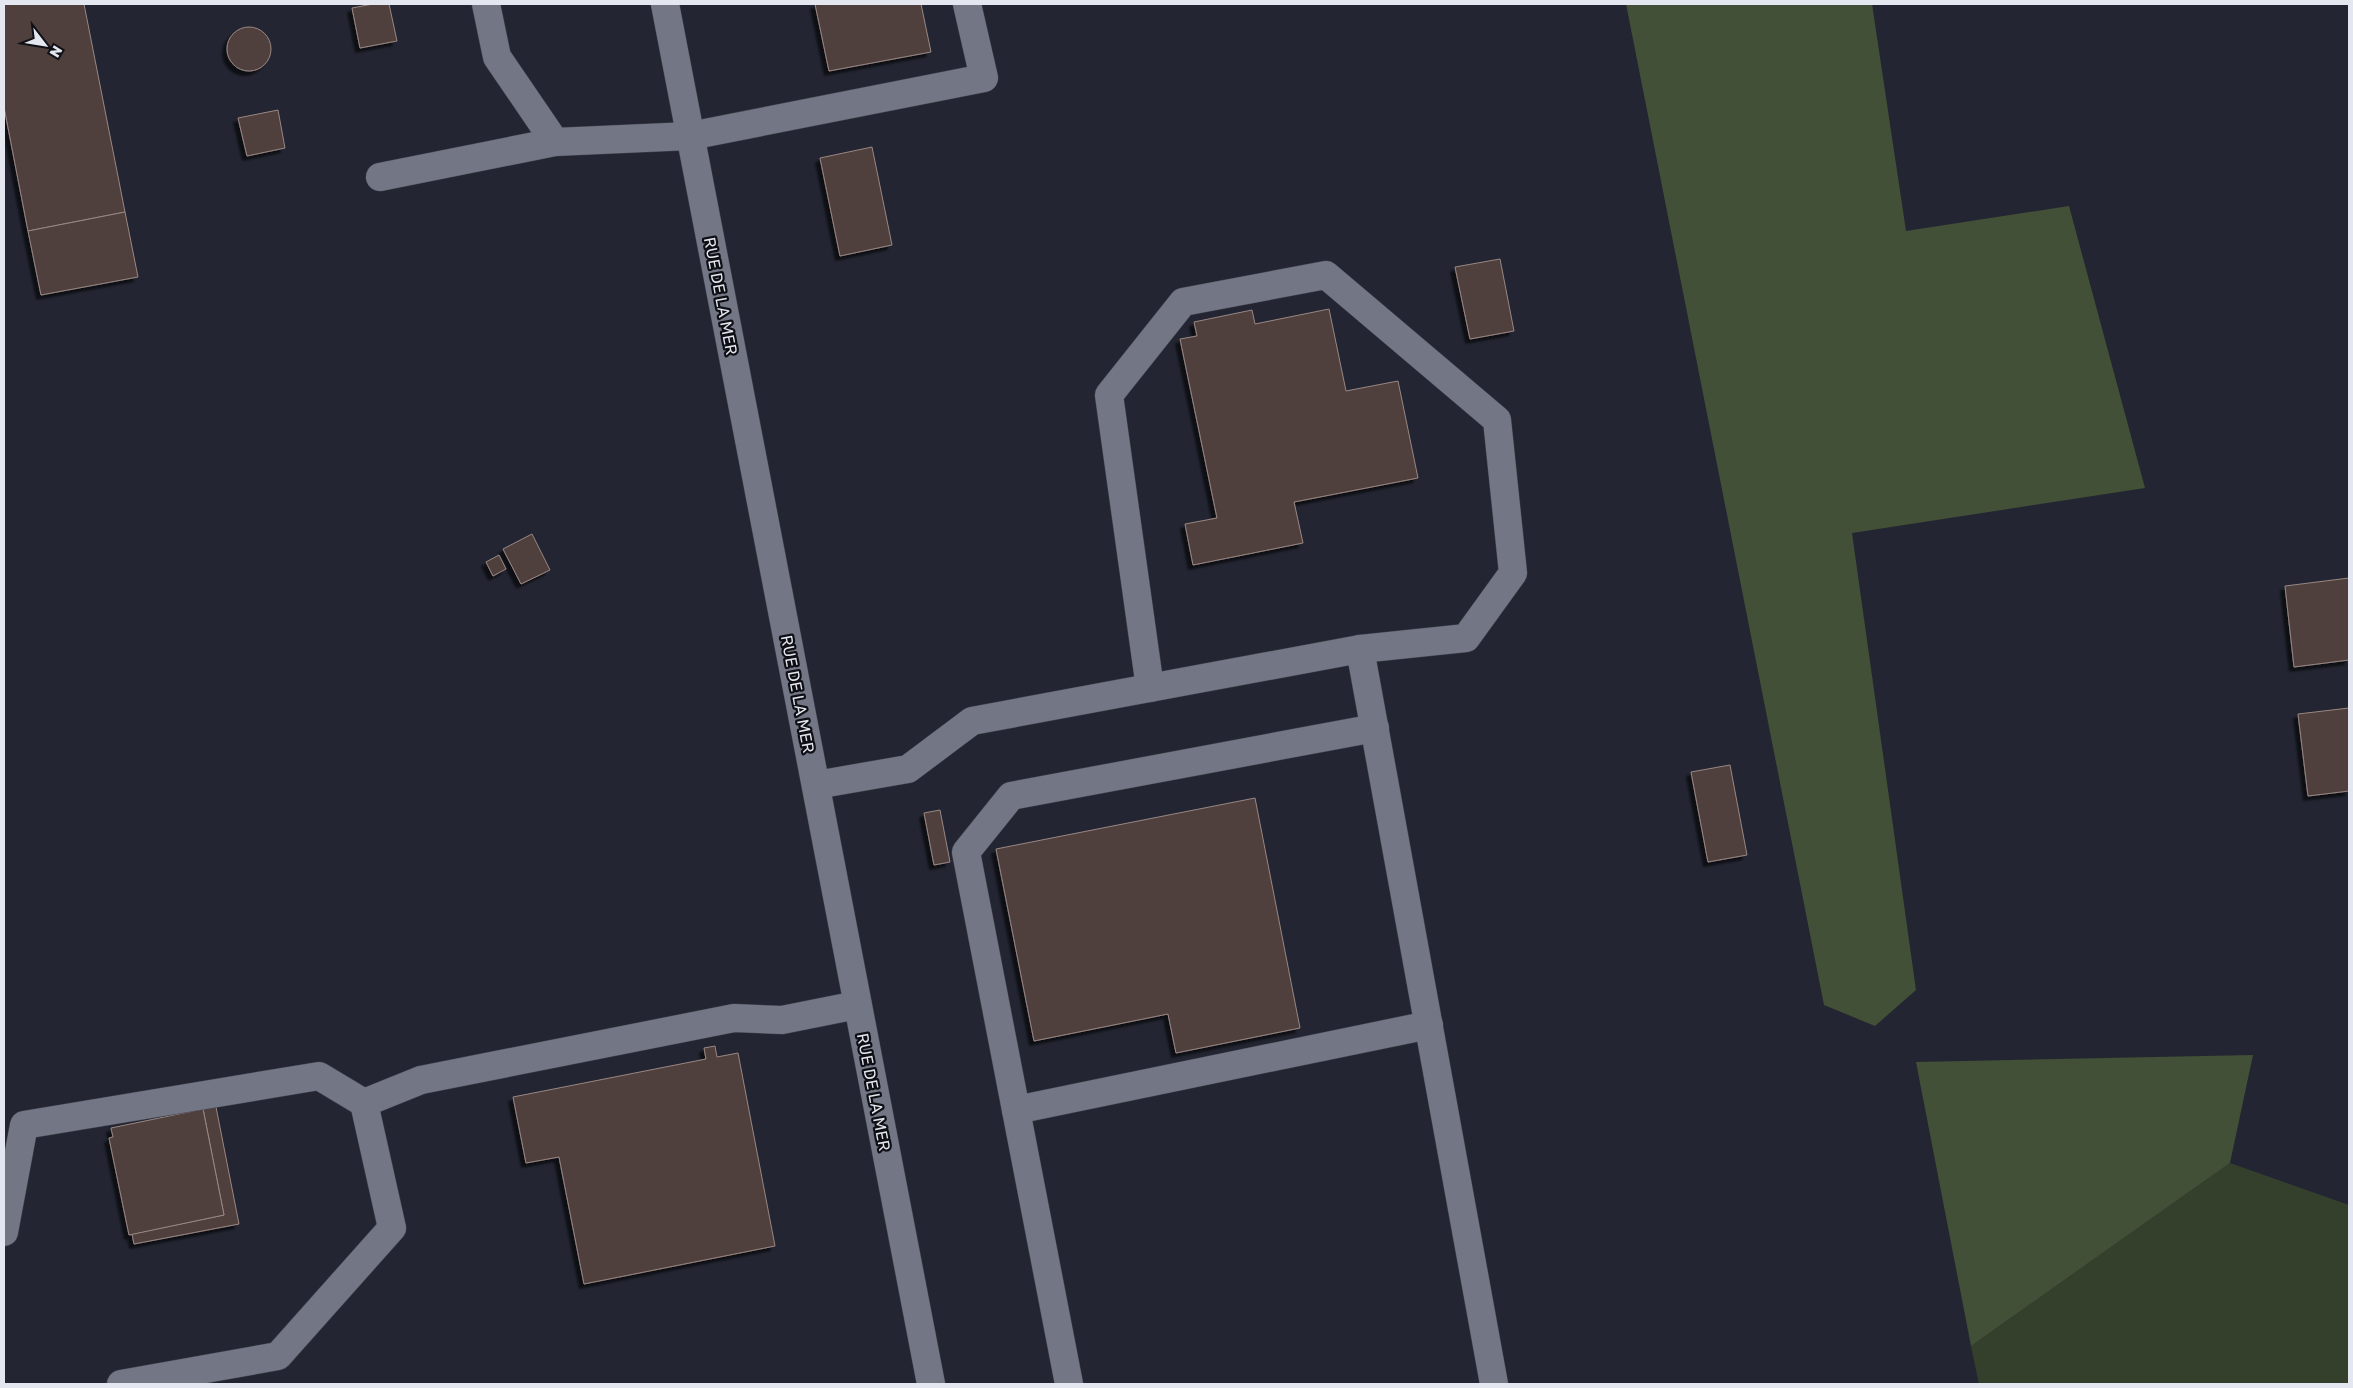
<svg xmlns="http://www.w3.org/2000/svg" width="2353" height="1388" font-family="'Golos Text',sans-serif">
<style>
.green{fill:#34402c}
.forest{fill:#415036}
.building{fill:#50403d;stroke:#998783;filter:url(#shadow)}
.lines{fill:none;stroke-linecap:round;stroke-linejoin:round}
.minor-casing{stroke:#40434d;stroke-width:29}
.minor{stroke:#727685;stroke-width:28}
.labels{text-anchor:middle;stroke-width:4.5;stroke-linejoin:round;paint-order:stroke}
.street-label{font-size:16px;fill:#e5e7f0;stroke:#0e0f15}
</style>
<defs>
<filter id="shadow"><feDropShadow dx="-4.5" dy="4.5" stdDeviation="1" flood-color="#0009"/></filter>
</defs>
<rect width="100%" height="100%" fill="#232632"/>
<path class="green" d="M2230,1163l119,42v179h-370l-8,-38z"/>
<g class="forest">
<path d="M1626,4h246l34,227 163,-25 76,282 -293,45 64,457 -41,36 -51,-21z"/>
<path d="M2253,1055l-23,108 -259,183 -55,-284z"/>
</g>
<g class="building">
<path d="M4,4h80l41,208 -97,19 -24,-124z"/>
<path d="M373,4h16l8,37 -37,7 -8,-40z"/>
<path d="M815,4h106l10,48 -102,19z"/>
<circle cx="249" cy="49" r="22"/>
<path d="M278,110l7,38 -38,8 -9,-38z"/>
<path d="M872,147l20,98 -52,11 -20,-98z"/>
<path d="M125,212l13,65 -97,18 -13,-64z"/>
<path d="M1500,259l14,72 -44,8 -15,-72z"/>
<path d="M1329,309l17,82 52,-10 20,97 -124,24 9,41 -110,22 -8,-41 32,-6 -37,-179 17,-3 -3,-14 58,-12 3,14z"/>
<path d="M532,534l18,36 -29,14 -18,-35z"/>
<path d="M499,555l7,14 -13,7 -7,-14z"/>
<path d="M2349,578v82l-55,7 -9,-81z"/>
<path d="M2349,708v83l-41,5 -10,-82z"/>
<path d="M1730,765l17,90 -39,7 -17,-90z"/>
<path d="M1255,798l45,230 -124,25 -8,-39 -134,27 -38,-192z"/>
<path d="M940,810l10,52 -16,3 -10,-52z"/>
<path d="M715,1046l2,11 21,-4 37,193 -191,38 -25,-127 -33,6 -13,-66 193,-38 -2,-11z"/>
<path d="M216,1107l23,117 -105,20 -2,-10 92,-19 -21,-106z"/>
<path d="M203,1109l21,106 -95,20 -20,-97 4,-1 -2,-9z"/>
</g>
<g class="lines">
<g class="minor-casing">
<g id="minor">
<path d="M486,4l11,53 58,85"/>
<path d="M665,4l266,1380"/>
<path d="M380,177l175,-35 135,-6 294,-58 -17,-74"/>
<path d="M1150,688l-41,-293 74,-93 143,-27 171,145 16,153 -47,65 -106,11"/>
<path d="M816,785l92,-16 64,-48 388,-72 134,735"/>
<path d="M364,1103l57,-23 313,-62 48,2 75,-15"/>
<path d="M1016,1110l413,-85"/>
<path d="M4,1232l20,-107 295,-49 45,27 28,125 -114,128 -157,28"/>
<path d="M1069,1384l-103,-532 45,-56 364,-68"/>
</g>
</g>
<use href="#minor" class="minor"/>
</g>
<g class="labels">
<g class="street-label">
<text transform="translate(721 296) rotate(79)" y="6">RUE DE LA MER</text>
<text transform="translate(798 694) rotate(79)" y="6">RUE DE LA MER</text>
<text transform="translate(874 1092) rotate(79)" y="6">RUE DE LA MER</text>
</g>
</g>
<rect width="2353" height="1388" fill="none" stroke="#e5e7f0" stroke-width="10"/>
<g transform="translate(45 45) rotate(121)" stroke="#0e0f15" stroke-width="4" paint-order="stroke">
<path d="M0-4L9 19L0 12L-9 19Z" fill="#e5e7f0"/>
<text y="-8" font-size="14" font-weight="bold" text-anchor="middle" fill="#e5e7f0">N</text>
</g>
</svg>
